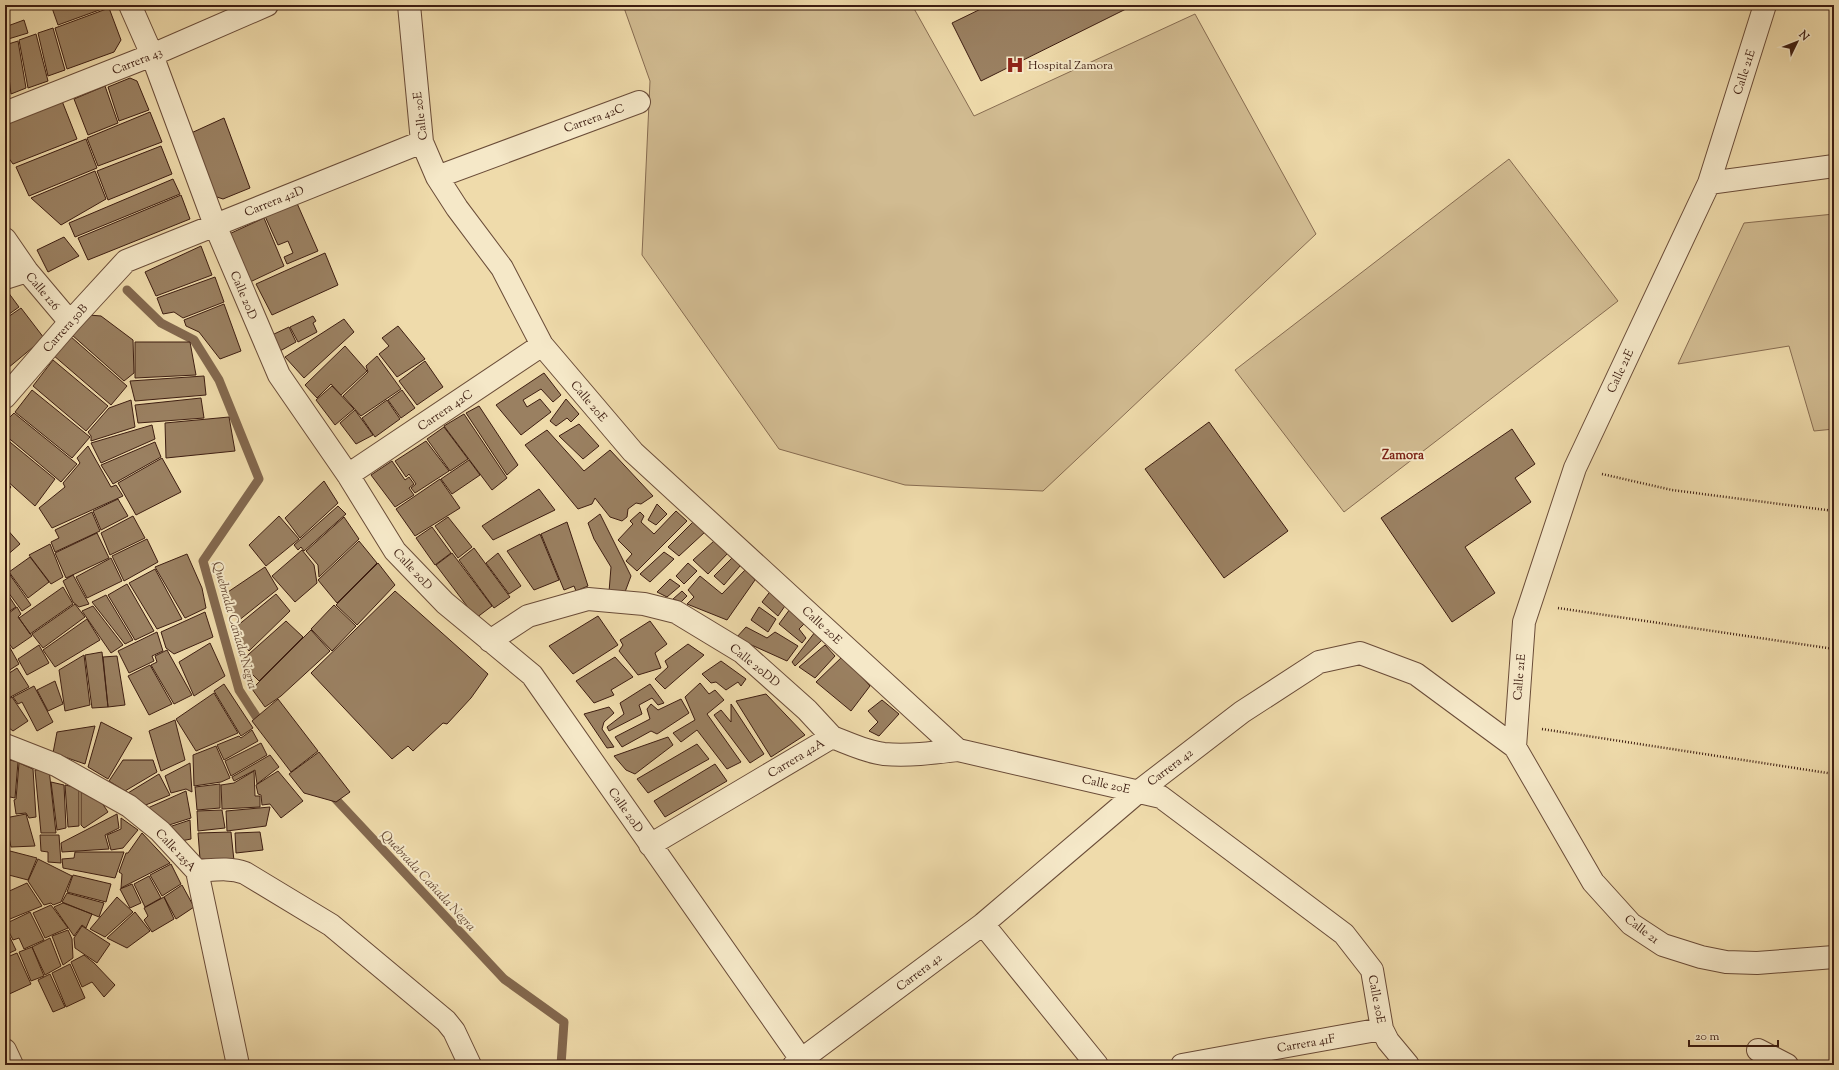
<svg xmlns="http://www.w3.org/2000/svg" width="1839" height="1070" viewBox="0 0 1839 1070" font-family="'Sorts Mill Goudy',serif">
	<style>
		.green { fill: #d1bb91; stroke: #876c51 }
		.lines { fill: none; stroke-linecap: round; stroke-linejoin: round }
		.stream { stroke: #83684e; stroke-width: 9 }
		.building { fill: #9a8061; stroke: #3d1d11 }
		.minor-casing { stroke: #6a4c38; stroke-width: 24 }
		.path { stroke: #3d1d11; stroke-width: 2.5; stroke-dasharray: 1 2; stroke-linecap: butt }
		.minor { stroke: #f5e8c8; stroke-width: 22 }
		.labels { text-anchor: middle; stroke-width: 4; stroke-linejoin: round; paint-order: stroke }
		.street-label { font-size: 12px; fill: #3d1d11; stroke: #f5e8c8 }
		.poi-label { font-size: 12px; fill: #3d1d11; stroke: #f5e8c8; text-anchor: start }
		.neighbourhood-label { font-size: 13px; font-weight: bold; fill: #7a1f14; stroke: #f5e8c8 }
		.water-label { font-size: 13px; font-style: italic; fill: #664935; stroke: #f5e8c8 }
	</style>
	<rect width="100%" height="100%" fill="#efdbab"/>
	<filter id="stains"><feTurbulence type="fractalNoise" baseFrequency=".005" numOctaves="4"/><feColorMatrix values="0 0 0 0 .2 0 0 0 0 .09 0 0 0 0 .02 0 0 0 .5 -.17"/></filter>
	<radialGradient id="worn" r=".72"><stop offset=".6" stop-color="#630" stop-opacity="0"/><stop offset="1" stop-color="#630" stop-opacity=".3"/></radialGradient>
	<path class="green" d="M 623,5 L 912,5 L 974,116 L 1195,14 L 1316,234 L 1043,491 L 905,485 L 779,449 L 642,255 L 650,81 Z
		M 1509,159 L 1618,301 L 1344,512 L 1235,370 Z
		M 1834,214 L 1834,429 L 1814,431 L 1789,346 L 1678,364 L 1744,223 Z"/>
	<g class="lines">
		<path class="stream" d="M 127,290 L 161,323 L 194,340 L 219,380 L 259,479 L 203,561 L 239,690 L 263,727
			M 329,792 L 504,979 L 564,1022 L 561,1065"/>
	</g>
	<path class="building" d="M 5,5 L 18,5 L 5,10 Z
		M 51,5 L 101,5 L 102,9 L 58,25 Z
		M 989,5 L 1134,5 L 981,81 L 952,23 Z
		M 109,8 L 121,40 L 114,52 L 67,69 L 55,28 Z
		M 24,20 L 28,33 L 5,40 L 5,27 Z
		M 53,28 L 65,70 L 48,76 L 38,33 Z
		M 36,34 L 48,81 L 28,88 L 19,40 Z
		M 18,41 L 26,88 L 11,94 L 5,45 Z
		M 5,61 L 9,95 L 5,97 Z
		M 130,78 L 137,81 L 149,110 L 119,121 L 108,87 Z
		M 105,86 L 118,123 L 88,135 L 74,99 Z
		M 62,101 L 77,139 L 13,164 L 5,153 L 5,123 Z
		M 150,112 L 162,142 L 98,166 L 87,138 Z
		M 224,118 L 250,188 L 223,199 L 211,195 L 189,134 Z
		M 86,139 L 97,168 L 29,196 L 16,167 Z
		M 161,146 L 172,174 L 108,200 L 97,171 Z
		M 95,171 L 106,199 L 61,225 L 31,198 Z
		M 173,179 L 180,194 L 75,237 L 69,223 Z
		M 181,195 L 190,219 L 88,260 L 78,238 Z
		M 296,201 L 318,251 L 287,264 L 284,257 L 293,253 L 288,241 L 278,245 L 264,214 Z
		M 264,218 L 284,266 L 250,282 L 227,235 Z
		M 64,237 L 79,256 L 48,272 L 37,250 Z
		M 201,246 L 212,275 L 156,296 L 145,272 Z
		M 325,253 L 338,285 L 272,315 L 256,284 Z
		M 215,277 L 224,302 L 183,318 L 174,312 L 163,314 L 157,298 Z
		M 5,288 L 19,307 L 5,317 Z
		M 224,304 L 241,351 L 220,359 L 199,332 L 186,326 L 184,320 Z
		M 21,308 L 44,338 L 8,368 L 5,365 L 5,319 Z
		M 89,315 L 101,316 L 133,340 L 134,373 L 124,381 L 72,335 Z
		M 313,316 L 316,321 L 313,323 L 317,332 L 298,342 L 290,327 Z
		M 344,319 L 354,332 L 304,378 L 285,357 Z
		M 398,326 L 425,359 L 397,377 L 379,354 L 389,346 L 382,338 Z
		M 289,327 L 296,342 L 280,351 L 272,335 Z
		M 70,336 L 127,386 L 111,405 L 53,355 Z
		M 135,342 L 190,342 L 196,375 L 135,378 Z
		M 345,346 L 367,371 L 341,395 L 331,384 L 317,398 L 305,385 Z
		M 377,356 L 401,389 L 361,416 L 343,396 L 368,372 L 366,366 Z
		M 53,360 L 108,406 L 86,431 L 33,386 Z
		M 425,361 L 443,387 L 417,405 L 399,381 Z
		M 544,373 L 561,395 L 553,402 L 541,389 L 523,400 L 527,407 L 540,399 L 551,412 L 521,435 L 496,405 Z
		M 204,376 L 206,395 L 135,401 L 130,381 Z
		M 332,386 L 354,409 L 335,425 L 316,400 Z
		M 32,390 L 90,437 L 72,458 L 15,412 Z
		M 402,390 L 415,408 L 401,418 L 388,400 Z
		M 201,398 L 204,418 L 138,423 L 135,405 Z
		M 566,399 L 579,414 L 571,422 L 567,418 L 556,426 L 550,421 Z
		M 131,400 L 135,427 L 91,441 L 91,436 L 88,432 L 109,408 Z
		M 387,400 L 400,419 L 375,437 L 362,418 Z
		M 479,406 L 518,465 L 507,475 L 466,413 Z
		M 355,410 L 373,435 L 356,444 L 340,423 Z
		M 14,413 L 77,464 L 61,482 L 5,435 L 5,422 Z
		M 464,414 L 507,478 L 492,490 L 444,426 Z
		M 229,417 L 235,451 L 166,458 L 165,423 Z
		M 1209,422 L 1288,531 L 1224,578 L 1145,469 Z
		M 579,424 L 599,446 L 583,459 L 559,436 Z
		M 152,425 L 155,439 L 101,463 L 91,443 Z
		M 444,427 L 468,459 L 450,471 L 427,439 Z
		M 1512,429 L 1535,464 L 1515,478 L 1531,502 L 1465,547 L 1495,593 L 1452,622 L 1381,518 Z
		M 547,430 L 584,471 L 610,450 L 653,496 L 641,504 L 636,503 L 628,509 L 627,517 L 622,521 L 610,517 L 595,498 L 592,504 L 578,509 L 525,445 Z
		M 5,438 L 55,479 L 35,506 L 5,479 Z
		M 426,441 L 449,471 L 415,493 L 411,488 L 416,484 L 409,474 L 406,477 L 395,461 Z
		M 155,442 L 161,457 L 113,484 L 101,465 Z
		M 88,446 L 111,487 L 116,485 L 123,496 L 52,528 L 39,508 L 65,487 L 63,483 L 80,463 L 77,458 Z
		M 162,458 L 181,492 L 136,515 L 118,483 Z
		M 469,460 L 480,475 L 452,494 L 441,479 Z
		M 392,461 L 405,480 L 409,477 L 414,484 L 409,488 L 414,495 L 395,507 L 371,475 Z
		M 440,479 L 460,508 L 415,536 L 396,509 Z
		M 5,481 L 11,487 L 5,494 Z
		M 324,481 L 338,503 L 300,538 L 285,518 Z
		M 539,489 L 555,510 L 493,540 L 482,526 Z
		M 118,499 L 128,516 L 101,530 L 93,511 Z
		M 657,504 L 667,514 L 656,525 L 648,520 Z
		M 338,506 L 346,514 L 304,551 L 301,547 L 298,550 L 294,545 Z
		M 676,511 L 687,521 L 637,571 L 626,561 L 632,554 L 618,540 L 633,524 L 630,521 L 640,512 L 644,516 L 641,522 L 654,534 Z
		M 92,512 L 100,531 L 55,552 L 51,542 L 59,538 L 55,530 Z
		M 600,514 L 631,576 L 625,592 L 609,592 L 611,567 L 594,539 L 588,523 Z
		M 133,516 L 145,538 L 110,555 L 101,533 Z
		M 279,516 L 299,539 L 266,566 L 249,545 Z
		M 344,517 L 359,539 L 319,577 L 318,565 L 306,551 Z
		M 448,517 L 472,547 L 458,558 L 435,526 Z
		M 567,522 L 588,586 L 576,591 L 574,586 L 564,590 L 541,534 Z
		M 693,522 L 705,532 L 679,556 L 668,547 Z
		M 5,527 L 20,544 L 5,557 Z
		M 432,527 L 451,553 L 435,565 L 416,538 Z
		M 97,533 L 109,558 L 66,578 L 55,553 Z
		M 540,534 L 559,580 L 534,590 L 507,551 Z
		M 147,539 L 158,562 L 124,581 L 112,556 Z
		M 359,541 L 377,563 L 337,603 L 318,580 Z
		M 714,541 L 728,553 L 708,574 L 693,560 Z
		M 50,544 L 63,577 L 51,584 L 29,555 Z
		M 474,548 L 510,597 L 494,608 L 459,560 Z
		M 302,550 L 314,565 L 317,583 L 295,602 L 272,576 Z
		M 664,552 L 674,559 L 650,582 L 640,574 Z
		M 452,553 L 492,606 L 476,618 L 436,565 Z
		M 498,553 L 521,586 L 509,594 L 486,563 Z
		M 187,554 L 202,588 L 206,608 L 185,618 L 155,567 Z
		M 30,557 L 49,582 L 28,598 L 9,572 Z
		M 111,558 L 122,581 L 87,598 L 76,577 Z
		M 732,558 L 740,566 L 724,585 L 714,576 Z
		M 378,563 L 395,585 L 357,625 L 336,605 Z
		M 688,563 L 697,571 L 684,584 L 676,576 Z
		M 265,567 L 278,589 L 238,621 L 222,596 Z
		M 155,569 L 182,619 L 157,629 L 129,583 Z
		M 746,569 L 755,580 L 727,620 L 687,604 L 694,597 L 688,590 L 700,576 L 722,594 Z
		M 8,572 L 31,605 L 22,611 L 5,588 L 5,575 Z
		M 73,575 L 89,604 L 79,607 L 73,602 L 63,581 Z
		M 670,579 L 680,586 L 667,597 L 657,592 Z
		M 127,584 L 154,631 L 135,640 L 108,595 Z
		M 63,587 L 73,604 L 30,634 L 19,618 Z
		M 772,589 L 787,603 L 778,616 L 762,602 Z
		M 5,590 L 16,607 L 5,614 Z
		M 395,591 L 488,674 L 471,698 L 447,724 L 443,723 L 413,751 L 408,746 L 392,759 L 311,673 Z
		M 682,591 L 687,596 L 681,602 L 673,599 Z
		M 276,594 L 290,611 L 249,651 L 231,631 Z
		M 106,595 L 133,640 L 125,644 L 92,602 Z
		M 75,604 L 85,617 L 43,648 L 32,634 Z
		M 334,605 L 356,626 L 332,651 L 311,629 Z
		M 93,606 L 123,645 L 111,653 L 82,611 Z
		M 17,607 L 21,614 L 18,617 L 32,636 L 13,649 L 5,638 L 5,616 Z
		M 759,607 L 776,619 L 768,632 L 751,620 Z
		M 790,609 L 807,621 L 799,629 L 806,638 L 802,643 L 779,624 Z
		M 205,612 L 213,637 L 174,654 L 166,648 L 161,632 Z
		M 598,616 L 618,645 L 573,674 L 549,646 Z
		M 87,619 L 100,640 L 55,667 L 43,650 Z
		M 286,621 L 303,637 L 259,681 L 240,662 Z
		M 650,621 L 667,644 L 655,653 L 661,668 L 638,675 L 619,651 L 623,645 L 620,640 Z
		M 746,627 L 767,638 L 775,632 L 798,646 L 787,661 L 736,638 Z
		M 311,630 L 330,651 L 281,696 L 265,707 L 252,689 Z
		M 157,632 L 163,651 L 152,656 L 154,661 L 129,673 L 118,651 Z
		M 815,632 L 822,640 L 795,666 L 792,662 Z
		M 210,643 L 225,676 L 194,696 L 179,662 Z
		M 688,644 L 704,655 L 665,689 L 655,679 L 668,667 L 665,661 Z
		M 39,645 L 49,663 L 27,675 L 18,659 Z
		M 825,645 L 835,656 L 815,678 L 799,667 Z
		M 9,646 L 19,664 L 5,673 L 5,648 Z
		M 167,650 L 192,695 L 174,704 L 151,665 L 157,662 L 155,656 Z
		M 102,652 L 108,707 L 92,708 L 85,655 Z
		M 84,655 L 90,705 L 65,711 L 59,670 Z
		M 117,656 L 125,705 L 108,707 L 103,657 Z
		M 843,656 L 870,686 L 851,711 L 816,682 Z
		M 615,657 L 633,677 L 611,690 L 614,695 L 594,703 L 576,681 Z
		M 721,661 L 746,679 L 741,686 L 738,682 L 726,690 L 716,682 L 711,683 L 702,674 Z
		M 150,665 L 172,704 L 149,715 L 128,676 Z
		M 17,668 L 29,687 L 5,700 L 5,676 Z
		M 55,681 L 63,704 L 48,711 L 37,690 Z
		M 700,683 L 709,694 L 715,690 L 724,700 L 707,714 L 741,762 L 727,769 L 697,730 L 681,742 L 673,733 L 695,720 L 685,697 Z
		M 224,684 L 253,728 L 241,736 L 214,691 Z
		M 650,684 L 664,703 L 658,705 L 652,698 L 639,705 L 642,714 L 609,731 L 607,727 L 624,714 L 620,703 Z
		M 34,686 L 53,722 L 37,731 L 22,702 L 18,704 L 13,697 Z
		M 214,693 L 238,733 L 196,751 L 176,719 Z
		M 766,694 L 805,735 L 771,757 L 736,701 Z
		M 12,697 L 28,721 L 13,731 L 5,725 L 5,701 Z
		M 278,699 L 318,751 L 291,772 L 252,721 Z
		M 681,699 L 689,713 L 657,734 L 651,731 L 622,747 L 615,737 L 650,719 L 647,709 L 651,704 L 658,710 Z
		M 882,700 L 899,714 L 879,736 L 869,731 L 878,722 L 868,711 Z
		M 731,704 L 764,754 L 750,763 L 714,715 L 721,710 L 731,722 Z
		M 609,707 L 614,713 L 604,722 L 602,729 L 614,747 L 607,748 L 584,714 Z
		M 175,720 L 185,760 L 161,771 L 149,731 Z
		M 101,722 L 132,738 L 108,779 L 88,767 Z
		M 95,726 L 85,764 L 53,753 L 57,732 Z
		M 252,730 L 258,741 L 224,760 L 217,745 L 239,736 L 241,738 Z
		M 668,737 L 673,745 L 635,774 L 626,770 L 614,756 Z
		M 261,743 L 267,755 L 231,776 L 225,761 Z
		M 697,744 L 709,759 L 648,793 L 637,779 Z
		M 216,746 L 230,778 L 221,782 L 194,786 L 193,755 Z
		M 319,752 L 350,792 L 336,802 L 304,793 L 289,774 Z
		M 270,755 L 279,767 L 257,784 L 255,770 L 234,781 L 232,777 Z
		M 6,759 L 18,762 L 15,798 L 5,796 Z
		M 123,760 L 153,760 L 157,772 L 125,791 L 109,781 Z
		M 19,763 L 33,769 L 36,817 L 29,818 L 26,813 L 16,814 L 14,800 L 16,799 Z
		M 190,763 L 192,792 L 186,789 L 171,793 L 165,776 Z
		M 715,764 L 727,781 L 665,817 L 654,801 Z
		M 49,769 L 56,833 L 41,833 L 35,770 Z
		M 254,771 L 255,796 L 260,796 L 260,807 L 222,809 L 221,785 L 234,783 Z
		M 278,771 L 303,801 L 281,818 L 270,804 L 262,805 L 261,795 L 258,794 L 256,785 Z
		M 159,774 L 170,795 L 136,809 L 123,796 Z
		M 51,782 L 64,785 L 66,828 L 57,830 Z
		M 220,784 L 220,808 L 197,810 L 195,787 Z
		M 65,785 L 79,788 L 79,826 L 68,827 Z
		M 81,790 L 102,803 L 108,812 L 84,828 L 81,825 Z
		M 186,791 L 191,818 L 166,826 L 141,811 Z
		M 270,807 L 266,826 L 227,831 L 226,811 Z
		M 222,810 L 225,828 L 198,831 L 197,811 Z
		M 26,814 L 35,846 L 11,847 L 5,818 Z
		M 117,814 L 119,828 L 105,835 L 109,849 L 62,852 L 61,843 Z
		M 121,818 L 138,830 L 123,848 L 111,850 L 107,835 L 121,829 Z
		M 190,820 L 191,839 L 176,842 L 166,828 Z
		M 231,832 L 234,861 L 200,859 L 198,833 Z
		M 260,832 L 263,850 L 236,853 L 235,833 Z
		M 142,833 L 170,863 L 121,888 L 122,874 L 119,872 L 126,853 L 128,853 Z
		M 40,835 L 59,835 L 61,863 L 48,862 L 48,852 L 41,851 Z
		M 5,837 L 9,850 L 5,851 Z
		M 10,851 L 37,858 L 28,880 L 5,874 L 5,852 Z
		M 75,852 L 124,852 L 115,878 L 63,868 L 62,859 L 74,858 Z
		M 38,859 L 72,876 L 61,902 L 53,905 L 51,903 L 44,905 L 28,881 Z
		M 171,864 L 181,884 L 162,896 L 150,875 Z
		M 73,875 L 111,884 L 106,902 L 67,892 Z
		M 149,876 L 161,898 L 145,907 L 134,884 Z
		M 27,883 L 42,906 L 5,921 L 5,893 Z
		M 132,884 L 141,903 L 130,908 L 120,889 Z
		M 182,885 L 194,907 L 176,919 L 164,897 Z
		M 67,893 L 104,903 L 99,917 L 62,902 Z
		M 117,897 L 133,912 L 105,937 L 90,929 Z
		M 164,897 L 174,919 L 152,932 L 144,920 L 148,916 L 144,908 Z
		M 63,903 L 92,914 L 86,928 L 82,925 L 74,936 L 54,907 Z
		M 51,905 L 68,928 L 45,938 L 33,913 Z
		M 30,912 L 44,940 L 24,949 L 19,938 L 13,940 L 5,924 Z
		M 135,912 L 150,931 L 127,948 L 107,938 Z
		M 82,926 L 110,944 L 97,963 L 75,948 L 74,938 Z
		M 5,927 L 16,950 L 5,955 Z
		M 68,930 L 72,939 L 73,958 L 63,965 L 52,936 Z
		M 50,938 L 61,966 L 45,975 L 32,947 Z
		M 32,947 L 44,976 L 31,981 L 19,952 Z
		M 17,953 L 31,984 L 5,996 L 5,958 Z
		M 84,955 L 94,963 L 115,985 L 104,997 L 92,982 L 82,987 L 71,962 Z
		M 70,964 L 85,998 L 66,1007 L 52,973 Z
		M 50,974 L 65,1007 L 53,1012 L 38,980 Z"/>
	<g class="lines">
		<g class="minor-casing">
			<path id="minor" d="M 130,5 L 152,55 L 215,225 L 279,375 L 348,475 L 395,551 L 445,603 L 532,675 L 805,1065
				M 409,5 L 422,142 L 437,177 L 457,208 L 502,268 L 542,345 L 633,452 L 958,750 L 1161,797 L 1344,934 L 1372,970 L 1382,1029 L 1388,1041 L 1408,1065
				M 5,113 L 152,55 L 267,5
				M 437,177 L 639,102
				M 1709,183 L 1834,166
				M 5,239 L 27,271 L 70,322
				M 5,278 L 27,271
				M 5,397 L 70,322 L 126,261 L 422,142
				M 348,475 L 542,345
				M 490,641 L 528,616 L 588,599 L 644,604 L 676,612 L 742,652 L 807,710 L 832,737
				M 5,745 L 56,765 L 129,806 L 160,831 L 197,871 L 238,1065
				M 1515,747 L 1524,622 L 1575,468 L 1709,183 L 1765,5
				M 650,845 L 832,737 C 848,743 866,752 884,754 C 909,756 933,753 958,750
				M 197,871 C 214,870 229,867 245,873 L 331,925 L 446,1021 L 454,1031 L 470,1065
				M 983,924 L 1097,1065
				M 5,1050 L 12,1065
				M 1758,1050 L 1787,1065
				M 794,1065 L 983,924 L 1138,792 L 1242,712 L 1319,662 L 1360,653 L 1416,674 L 1515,747 L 1593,882 L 1631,924 L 1663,945 L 1701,957 L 1726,962 L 1757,963 L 1834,957
				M 1182,1065 L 1382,1029"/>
		</g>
		<path class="path" d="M 1602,474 L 1672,490 L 1834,511
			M 1558,608 L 1834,649
			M 1542,729 L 1834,774"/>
		<use href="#minor" class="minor"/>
	</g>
	<defs>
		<g id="hospital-bare" transform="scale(1.38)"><path d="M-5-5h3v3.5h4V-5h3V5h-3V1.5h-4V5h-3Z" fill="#8f2418" stroke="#f5e8c8" stroke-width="2.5" paint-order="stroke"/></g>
	</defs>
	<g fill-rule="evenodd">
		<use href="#hospital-bare" x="1015" y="65"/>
	</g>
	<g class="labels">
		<g class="street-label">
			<text transform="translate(137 61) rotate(-22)" y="4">Carrera 43</text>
			<text transform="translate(1744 72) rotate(-72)" y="4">Calle 21E</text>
			<text transform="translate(420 116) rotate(-97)" y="4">Calle 20E</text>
			<text transform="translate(594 118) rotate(-20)" y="4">Carrera 42C</text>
			<text transform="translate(274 201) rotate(-22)" y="4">Carrera 42D</text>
			<text transform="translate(43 291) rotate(50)" y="4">Calle 126</text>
			<text transform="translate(244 295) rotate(67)" y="4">Calle 20D</text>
			<text transform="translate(65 328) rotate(-48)" y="4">Carrera 50B</text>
			<text transform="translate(1620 371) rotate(-65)" y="4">Calle 21E</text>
			<text transform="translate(589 401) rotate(50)" y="4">Calle 20E</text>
			<text transform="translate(445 410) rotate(-34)" y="4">Carrera 42C</text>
			<text transform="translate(413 569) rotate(47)" y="4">Calle 20D</text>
			<text transform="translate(822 625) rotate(43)" y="4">Calle 20E</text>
			<text transform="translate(755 665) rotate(39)" y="4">Calle 20DD</text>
			<text transform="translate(1519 677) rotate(-85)" y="4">Calle 21E</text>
			<text transform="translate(796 758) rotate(-31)" y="4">Carrera 42A</text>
			<text transform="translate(1170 767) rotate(-37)" y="4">Carrera 42</text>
			<text transform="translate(1106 784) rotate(13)" y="4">Calle 20E</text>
			<text transform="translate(626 810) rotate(55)" y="4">Calle 20D</text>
			<text transform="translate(176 850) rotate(47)" y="4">Calle 125A</text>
			<text transform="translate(1642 929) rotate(37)" y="4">Calle 21</text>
			<text transform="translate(919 972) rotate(-37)" y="4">Carrera 42</text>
			<text transform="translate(1377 999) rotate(79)" y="4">Calle 20E</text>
			<text transform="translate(1306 1043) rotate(-10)" y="4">Carrera 41F</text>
		</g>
		<g class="poi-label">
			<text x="1028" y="69">Hospital Zamora</text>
		</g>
		<g class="neighbourhood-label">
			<text x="1403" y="459">Zamora</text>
		</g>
		<g class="water-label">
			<text transform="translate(236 625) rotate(74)" y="5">Quebrada Cañada Negra</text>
			<text transform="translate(429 880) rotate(47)" y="5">Quebrada Cañada Negra</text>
		</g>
	</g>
	<rect width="1839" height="1070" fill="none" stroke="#efdbab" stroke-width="20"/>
	<rect x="6" y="6" width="1827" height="1058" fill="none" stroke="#3d1d11" stroke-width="2"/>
	<rect x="10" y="10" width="1819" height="1050" fill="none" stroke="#3d1d11"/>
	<g transform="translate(1797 42) rotate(47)" stroke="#f5e8c8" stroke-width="3" paint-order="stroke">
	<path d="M0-3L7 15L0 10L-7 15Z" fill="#3d1d11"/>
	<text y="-6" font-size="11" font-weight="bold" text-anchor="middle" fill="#3d1d11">N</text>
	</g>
	<path d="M1689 1040v6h89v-6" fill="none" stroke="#3d1d11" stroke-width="2"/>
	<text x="1695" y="1040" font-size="12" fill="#3d1d11" stroke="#f5e8c8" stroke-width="3" paint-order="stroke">20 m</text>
	<rect width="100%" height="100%" filter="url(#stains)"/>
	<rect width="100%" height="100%" fill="url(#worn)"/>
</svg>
